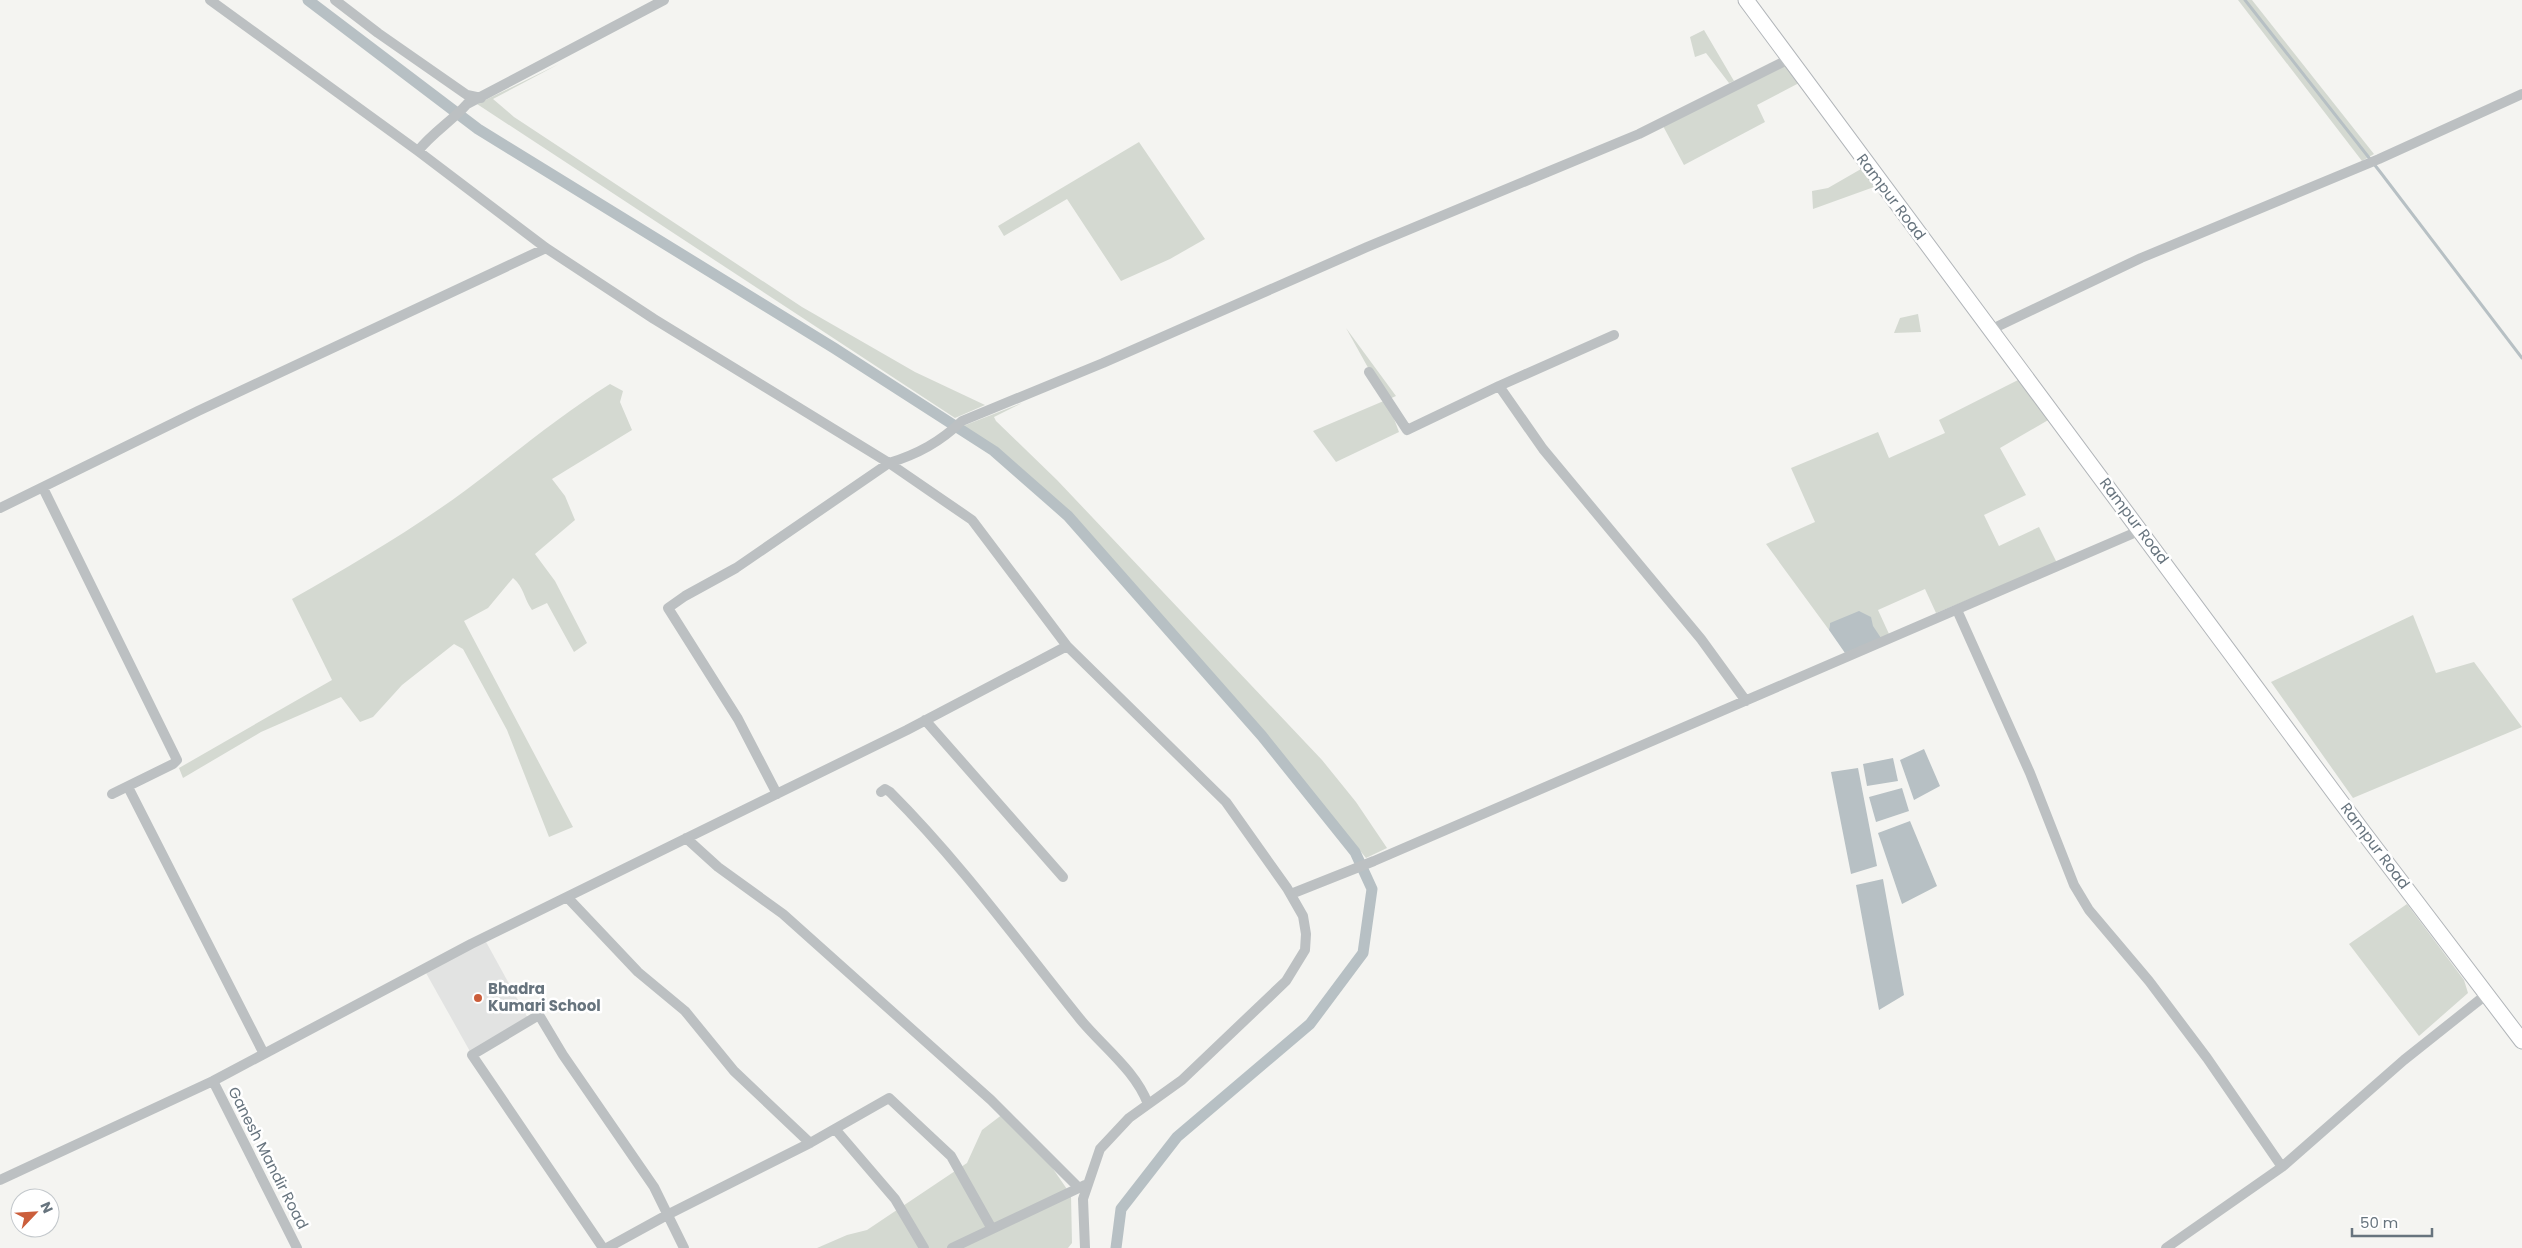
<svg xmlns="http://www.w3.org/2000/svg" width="2522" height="1248" viewBox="0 0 2522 1248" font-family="Poppins,sans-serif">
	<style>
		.built { fill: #e2e3e2 }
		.green { fill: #d4d9d1 }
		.water { fill: #b7c0c4 }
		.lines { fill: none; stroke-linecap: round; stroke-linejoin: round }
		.stream { stroke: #b7c0c4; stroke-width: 3 }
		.canal { stroke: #b7c0c4; stroke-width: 11 }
		.secondary-casing { stroke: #b1b5b9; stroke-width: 17 }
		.street { stroke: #bcc0c2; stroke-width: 10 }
		.secondary { stroke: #fff; stroke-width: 15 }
		.poi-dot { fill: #cb5e3b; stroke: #fff; stroke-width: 2 }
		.labels { text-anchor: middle; stroke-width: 5; stroke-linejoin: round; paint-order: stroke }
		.street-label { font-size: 15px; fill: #67747e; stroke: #fff }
		.poi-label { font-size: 15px; font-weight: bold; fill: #67747e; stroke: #fff; text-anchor: start }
	</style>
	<rect width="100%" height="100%" fill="#f4f4f1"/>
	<path class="built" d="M 485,940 L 530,1022 L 472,1055 L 426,973 Z"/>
	<path class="green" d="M 2238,0 L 2252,0 L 2374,154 L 2362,161 Z
		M 1704,30 L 1734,81 L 1729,83 L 1706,53 L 1695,57 L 1690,37 Z
		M 559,64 L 493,99 L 514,117 L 802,307 L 915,372 L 985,405 L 955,418 L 477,104 Z
		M 1786,65 L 1799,83 L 1757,105 L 1765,122 L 1684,165 L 1663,126 Z
		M 1139,142 L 1205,239 L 1170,259 L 1121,281 L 1067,199 L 1004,236 L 998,226 Z
		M 1861,169 L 1874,187 L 1813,209 L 1812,191 L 1828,188 Z
		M 1918,314 L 1921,332 L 1894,333 L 1900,318 Z
		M 1346,328 L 1396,396 L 1387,400 L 1399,432 L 1336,462 L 1313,431 L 1386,400 Z
		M 2020,379 L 2050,419 L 2000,448 L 2026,495 L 1984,515 L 1999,546 L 2039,527 L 2057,563 L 1936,613 L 1925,589 L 1878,610 L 1889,634 L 1881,638 L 1830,623 L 1829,630 L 1766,544 L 1815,522 L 1791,468 L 1878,432 L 1889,458 L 1945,433 L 1939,420 Z
		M 610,384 L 623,391 L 620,402 L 632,430 L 552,479 L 565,496 L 575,520 L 535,554 L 555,581 L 587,643 L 574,652 L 547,603 L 532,610 C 524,599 524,587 513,578 L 488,608 L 464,621 L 573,827 L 549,837 L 507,730 L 463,649 L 454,644 L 402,685 L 373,717 L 360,722 L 341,697 L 261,732 L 183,778 L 179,768 L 332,680 L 292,599 C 352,565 410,531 466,490 C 514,454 559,416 610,384 Z
		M 1022,403 L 994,417 L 996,421 L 1057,480 L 1322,760 L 1356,802 L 1387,848 L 1366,858 L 1266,734 L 1072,514 L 998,449 L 963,426 Z
		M 2413,615 L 2436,673 L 2474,662 L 2522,727 L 2353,798 L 2271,682 Z
		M 2407,904 L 2464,980 L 2468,993 L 2419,1036 L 2349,944 Z
		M 1003,1114 L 1025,1128 L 1071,1195 L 1072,1243 L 1068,1248 L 817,1248 L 847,1235 L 867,1230 L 967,1163 L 982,1130 Z"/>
	<path class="water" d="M 1859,611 L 1871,617 L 1873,626 L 1881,638 L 1845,653 L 1829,630 L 1830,623 Z
		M 1924,749 L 1940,786 L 1914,800 L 1900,760 Z
		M 1893,758 L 1898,781 L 1867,786 L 1863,764 Z
		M 1858,768 L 1877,866 L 1851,874 L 1831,772 Z
		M 1902,788 L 1909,811 L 1876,822 L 1869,797 Z
		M 1910,821 L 1937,886 L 1902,904 L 1878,833 Z
		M 1883,879 L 1904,995 L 1879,1010 L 1856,885 Z"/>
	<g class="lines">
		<path class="stream" d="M 2245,0 L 2381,173 L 2522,358"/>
		<path class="canal" d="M 308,0 L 478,129 L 834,348 L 994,451 L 1068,516 L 1262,736 L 1355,852 L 1372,889 L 1363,953 L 1310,1024 L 1177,1137 L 1121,1209 L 1116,1248"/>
		<g class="secondary-casing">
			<path id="secondary" d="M 1746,0 L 2364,833 L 2522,1041"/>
		</g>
		<path class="street" d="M 210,0 L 418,151 L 546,248 L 654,319 L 889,463 L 972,520 L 1067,646
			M 335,0 L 378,33 L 467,95 L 481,98
			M 418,151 C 432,133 452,121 467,104 L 664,0
			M 1990,330 L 2141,258 L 2379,159 L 2522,94
			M 1369,372 L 1407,430 L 1499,386 L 1543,449 L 1701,639 L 1746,701
			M 1499,386 L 1614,335
			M 43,488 L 177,760 L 173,764 L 112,794
			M 0,508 L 198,411 L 546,248
			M 1957,610 L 2030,773 L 2074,885 L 2089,910 L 2149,981 L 2207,1058 L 2282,1167
			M 925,720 L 1063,877
			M 128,787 L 264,1054
			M 881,792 L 885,789 L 890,792 C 960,862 1018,942 1080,1019 C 1103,1047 1135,1070 1148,1104
			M 777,794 L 738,719 L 668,608 L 685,596 L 736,568 L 889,463 C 918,454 940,442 962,421 L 1103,363 L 1367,247 L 1639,134 L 1789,59
			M 686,838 L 718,867 L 783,914 L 991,1100 L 1079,1188
			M 1291,894 L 1374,861 L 2141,530
			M 567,897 L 638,972 L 685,1011 L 734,1071 L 810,1143
			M 213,1081 L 297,1248
			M 835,1129 L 895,1199 L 924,1248
			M 0,1180 L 213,1081 L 471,944 L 907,730 L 1067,646 L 1226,802 L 1287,888 L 1303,916 L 1306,934 L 1305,950 L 1286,981 L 1182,1080 L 1129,1118 L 1100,1149 L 1083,1199 L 1085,1248
			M 603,1248 L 472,1055 L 539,1015 L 563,1055 L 654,1187 L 684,1248
			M 607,1248 L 667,1215 L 810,1143 L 889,1098 L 951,1156 L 992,1229
			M 952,1248 L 1085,1185
			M 2166,1248 L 2282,1167 L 2404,1060 L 2487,994"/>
		<use href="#secondary" class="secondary"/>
	</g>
	<circle class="poi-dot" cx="478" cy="998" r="5"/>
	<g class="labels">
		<g class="street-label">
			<text transform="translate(1891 197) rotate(53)" y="5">Rampur Road</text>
			<text transform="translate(2134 521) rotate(53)" y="5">Rampur Road</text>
			<text transform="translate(2375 846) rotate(53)" y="5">Rampur Road</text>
			<text transform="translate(268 1158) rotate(63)" y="5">Ganesh Mandir Road</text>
		</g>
		<g class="poi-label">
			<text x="488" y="994">Bhadra<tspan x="488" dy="17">Kumari School</tspan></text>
		</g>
	</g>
	<g transform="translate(35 1213) rotate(65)"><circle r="24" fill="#ffffff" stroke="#c2c7cb"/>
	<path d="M0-4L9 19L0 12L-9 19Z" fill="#cb5e3b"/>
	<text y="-8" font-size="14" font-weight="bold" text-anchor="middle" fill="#67747e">N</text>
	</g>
	<path d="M2352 1228v8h80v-8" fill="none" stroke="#67747e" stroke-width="2.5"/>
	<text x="2360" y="1228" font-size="15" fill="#67747e" stroke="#ffffff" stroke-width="4" paint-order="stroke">50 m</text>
</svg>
